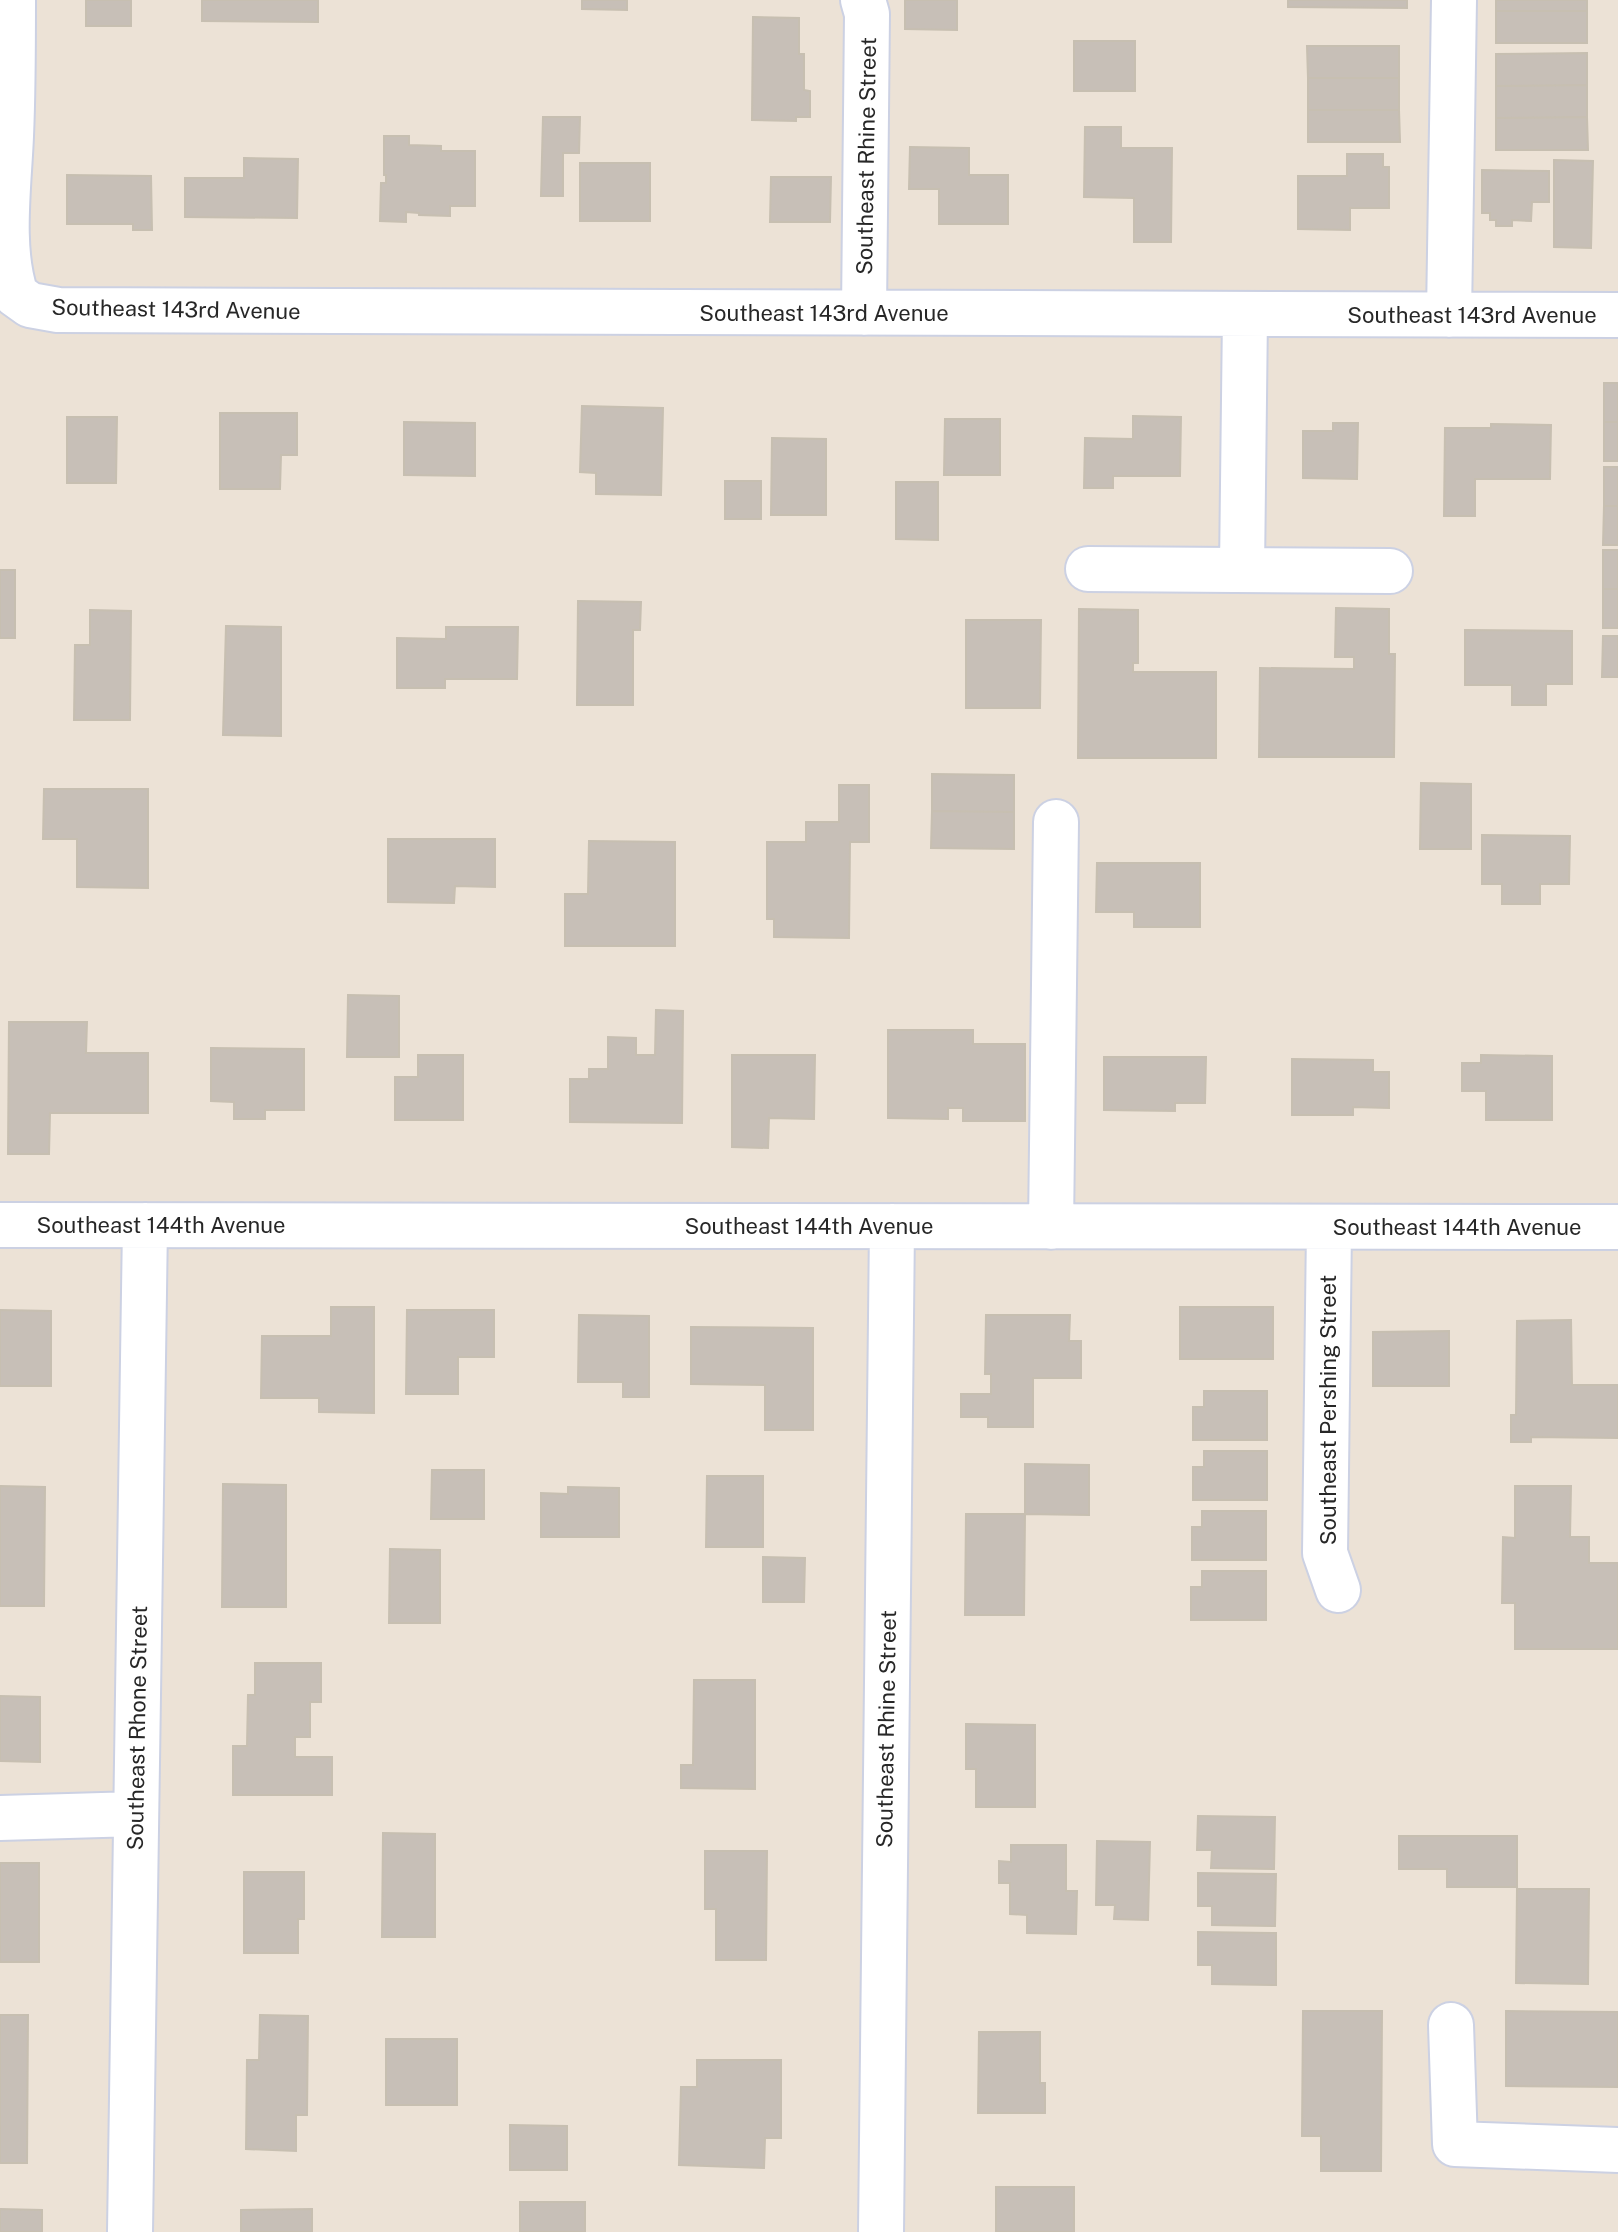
<svg xmlns="http://www.w3.org/2000/svg" width="1618" height="2232" viewBox="0 0 1618 2232" font-family="'Public Sans',sans-serif">
	<style>
		.building { fill: #c7bfb7; stroke: #c7bfb1; stroke-width: 2 }
		.lines { fill: none; stroke-linecap: round; stroke-linejoin: round }
		.minor-casing { stroke: #ccd1e3; stroke-width: 48 }
		.minor { stroke: #fff; stroke-width: 44 }
		.labels { text-anchor: middle; stroke-width: 8; stroke-linejoin: round; paint-order: stroke }
		.street-label { font-size: 22px; fill: #272727; stroke: #fff }
	</style>
	<rect width="100%" height="100%" fill="#ece2d6"/>
	<path class="building" d="M 86,0 L 131,0 L 131,26 L 86,26 Z
		M 202,0 L 318,0 L 318,22 L 202,21 Z
		M 582,0 L 627,0 L 627,10 L 582,9 Z
		M 905,0 L 957,0 L 957,30 L 905,29 Z
		M 1288,0 L 1407,0 L 1407,8 L 1288,7 Z
		M 1496,0 L 1587,0 L 1587,11 L 1496,11 Z
		M 1496,11 L 1587,11 L 1587,43 L 1496,43 Z
		M 753,17 L 799,18 L 799,54 L 804,54 L 804,90 L 810,91 L 810,117 L 796,117 L 796,121 L 752,120 Z
		M 1074,41 L 1135,41 L 1135,91 L 1074,91 Z
		M 1307,46 L 1399,46 L 1399,78 L 1308,78 Z
		M 1587,53 L 1587,85 L 1496,86 L 1496,54 Z
		M 1308,78 L 1399,78 L 1399,110 L 1308,110 Z
		M 1587,85 L 1587,117 L 1496,118 L 1496,86 Z
		M 1308,110 L 1399,110 L 1400,142 L 1308,142 Z
		M 543,117 L 580,117 L 579,153 L 563,153 L 563,196 L 541,196 Z
		M 1587,117 L 1588,150 L 1496,150 L 1496,118 Z
		M 1085,127 L 1121,127 L 1121,148 L 1172,148 L 1171,242 L 1134,242 L 1134,198 L 1084,197 Z
		M 384,136 L 409,136 L 409,145 L 441,146 L 441,151 L 475,151 L 475,206 L 450,206 L 450,216 L 419,215 L 419,213 L 406,212 L 406,222 L 380,221 L 381,183 L 386,183 L 386,175 L 384,175 Z
		M 910,147 L 969,148 L 969,175 L 1008,175 L 1008,224 L 939,224 L 939,189 L 909,189 Z
		M 1347,154 L 1383,154 L 1383,167 L 1389,167 L 1389,208 L 1350,208 L 1350,230 L 1298,229 L 1298,176 L 1347,176 Z
		M 244,158 L 298,159 L 297,218 L 185,217 L 185,178 L 244,178 Z
		M 1554,160 L 1593,161 L 1591,248 L 1554,247 Z
		M 580,163 L 650,163 L 650,221 L 580,221 Z
		M 1482,170 L 1549,171 L 1549,202 L 1532,202 L 1531,221 L 1512,220 L 1512,226 L 1496,226 L 1496,220 L 1490,220 L 1490,213 L 1482,213 Z
		M 67,175 L 151,176 L 152,230 L 133,230 L 133,224 L 67,224 Z
		M 771,177 L 831,177 L 830,222 L 770,222 Z
		M 1604,383 L 1618,383 L 1618,422 L 1604,422 Z
		M 582,406 L 663,408 L 661,495 L 596,494 L 596,473 L 580,472 Z
		M 220,413 L 297,413 L 297,455 L 281,455 L 280,489 L 220,489 Z
		M 1133,416 L 1181,417 L 1180,476 L 1113,476 L 1113,488 L 1084,488 L 1085,438 L 1133,439 Z
		M 67,417 L 117,417 L 116,483 L 67,483 Z
		M 945,419 L 1000,419 L 1000,475 L 944,475 Z
		M 404,422 L 475,423 L 475,476 L 404,475 Z
		M 1604,422 L 1618,422 L 1618,461 L 1604,461 Z
		M 1333,423 L 1358,423 L 1357,479 L 1303,478 L 1303,431 L 1333,431 Z
		M 1491,424 L 1551,425 L 1550,479 L 1475,479 L 1475,516 L 1444,516 L 1445,428 L 1491,428 Z
		M 772,438 L 826,439 L 826,515 L 771,515 Z
		M 1604,467 L 1618,467 L 1618,506 L 1604,506 Z
		M 725,481 L 761,481 L 761,519 L 725,519 Z
		M 896,482 L 938,482 L 938,540 L 896,539 Z
		M 1604,506 L 1618,506 L 1618,545 L 1603,545 Z
		M 1603,550 L 1618,550 L 1618,589 L 1603,589 Z
		M 0,570 L 15,570 L 15,638 L 0,638 Z
		M 1603,589 L 1618,589 L 1618,628 L 1603,628 Z
		M 578,601 L 641,602 L 640,630 L 633,630 L 633,705 L 577,705 Z
		M 1336,608 L 1389,609 L 1389,654 L 1395,654 L 1394,757 L 1259,757 L 1260,668 L 1354,669 L 1354,657 L 1335,657 Z
		M 1079,609 L 1138,610 L 1138,663 L 1133,663 L 1133,672 L 1216,672 L 1216,758 L 1078,758 Z
		M 90,610 L 131,611 L 130,720 L 74,720 L 75,645 L 90,645 Z
		M 966,620 L 1041,620 L 1040,708 L 966,708 Z
		M 226,626 L 281,627 L 281,736 L 223,735 Z
		M 446,627 L 518,627 L 517,679 L 445,679 L 445,688 L 397,688 L 397,638 L 446,639 Z
		M 1465,630 L 1572,631 L 1572,684 L 1546,684 L 1546,705 L 1512,705 L 1512,685 L 1465,685 Z
		M 1603,636 L 1618,636 L 1618,677 L 1602,677 Z
		M 932,774 L 1014,775 L 1014,812 L 932,811 Z
		M 1421,783 L 1471,784 L 1471,849 L 1420,849 Z
		M 839,785 L 869,785 L 869,842 L 850,842 L 849,938 L 774,937 L 774,919 L 767,919 L 767,842 L 806,842 L 806,822 L 839,822 Z
		M 44,789 L 148,789 L 148,888 L 77,887 L 77,839 L 43,839 Z
		M 932,811 L 1014,812 L 1014,849 L 931,848 Z
		M 1482,835 L 1570,836 L 1569,884 L 1540,884 L 1540,904 L 1502,904 L 1502,884 L 1482,884 Z
		M 388,839 L 495,839 L 495,887 L 455,886 L 454,903 L 388,902 Z
		M 589,841 L 675,842 L 675,946 L 565,946 L 565,894 L 588,894 Z
		M 1097,863 L 1200,863 L 1200,927 L 1134,927 L 1134,912 L 1096,912 Z
		M 348,995 L 399,996 L 399,1057 L 347,1057 Z
		M 656,1010 L 683,1011 L 682,1123 L 570,1122 L 570,1079 L 589,1079 L 589,1069 L 608,1069 L 608,1037 L 636,1038 L 636,1055 L 655,1055 Z
		M 9,1022 L 87,1022 L 86,1053 L 148,1053 L 148,1113 L 50,1113 L 49,1154 L 8,1154 Z
		M 888,1030 L 973,1030 L 973,1044 L 1025,1044 L 1025,1121 L 963,1121 L 963,1108 L 948,1108 L 948,1119 L 888,1118 Z
		M 211,1048 L 304,1049 L 304,1110 L 265,1110 L 265,1119 L 234,1119 L 234,1102 L 211,1101 Z
		M 418,1055 L 463,1055 L 463,1120 L 395,1120 L 395,1077 L 418,1077 Z
		M 732,1055 L 815,1055 L 814,1119 L 769,1118 L 768,1148 L 732,1147 Z
		M 1481,1055 L 1552,1056 L 1552,1120 L 1486,1120 L 1486,1091 L 1462,1091 L 1462,1063 L 1481,1063 Z
		M 1104,1057 L 1206,1057 L 1205,1103 L 1175,1103 L 1175,1111 L 1104,1110 Z
		M 1292,1059 L 1373,1060 L 1373,1072 L 1389,1072 L 1389,1108 L 1353,1107 L 1353,1115 L 1292,1115 Z
		M 331,1307 L 374,1307 L 374,1413 L 319,1412 L 319,1398 L 261,1398 L 262,1336 L 331,1336 Z
		M 1180,1307 L 1273,1307 L 1273,1359 L 1180,1359 Z
		M 0,1310 L 51,1311 L 51,1386 L 0,1386 Z
		M 407,1310 L 494,1310 L 494,1357 L 458,1357 L 458,1394 L 406,1394 Z
		M 579,1315 L 649,1316 L 649,1397 L 623,1397 L 623,1382 L 578,1382 Z
		M 986,1315 L 1070,1315 L 1069,1341 L 1081,1341 L 1081,1378 L 1033,1378 L 1033,1427 L 988,1427 L 988,1417 L 961,1417 L 961,1394 L 991,1394 L 991,1374 L 985,1374 Z
		M 1571,1320 L 1572,1385 L 1618,1385 L 1618,1438 L 1531,1437 L 1531,1442 L 1511,1442 L 1511,1415 L 1516,1415 L 1517,1321 Z
		M 691,1327 L 813,1328 L 813,1430 L 765,1430 L 765,1385 L 691,1384 Z
		M 1449,1331 L 1449,1386 L 1373,1386 L 1373,1332 Z
		M 1204,1391 L 1267,1391 L 1267,1440 L 1193,1440 L 1193,1407 L 1204,1407 Z
		M 1204,1451 L 1267,1451 L 1267,1500 L 1193,1500 L 1193,1467 L 1204,1467 Z
		M 1025,1464 L 1089,1465 L 1089,1515 L 1025,1514 Z
		M 432,1470 L 484,1470 L 484,1519 L 431,1519 Z
		M 707,1476 L 763,1476 L 763,1547 L 706,1547 Z
		M 223,1484 L 286,1485 L 286,1607 L 222,1607 Z
		M 0,1486 L 45,1487 L 44,1606 L 0,1606 Z
		M 1515,1486 L 1571,1486 L 1570,1537 L 1589,1537 L 1589,1563 L 1618,1563 L 1618,1649 L 1515,1649 L 1515,1603 L 1502,1603 L 1503,1537 L 1515,1538 Z
		M 568,1487 L 619,1488 L 619,1537 L 541,1537 L 541,1493 L 568,1494 Z
		M 1202,1511 L 1266,1511 L 1266,1560 L 1192,1560 L 1192,1527 L 1202,1527 Z
		M 966,1514 L 1025,1514 L 1024,1615 L 965,1615 Z
		M 390,1549 L 440,1550 L 440,1623 L 389,1623 Z
		M 763,1557 L 805,1558 L 804,1602 L 763,1602 Z
		M 1202,1571 L 1266,1571 L 1266,1620 L 1191,1620 L 1191,1587 L 1202,1587 Z
		M 255,1663 L 321,1663 L 321,1702 L 310,1702 L 310,1737 L 295,1737 L 295,1757 L 332,1757 L 332,1795 L 233,1795 L 233,1746 L 247,1746 L 248,1695 L 255,1695 Z
		M 694,1680 L 755,1680 L 755,1789 L 681,1788 L 681,1765 L 693,1765 Z
		M 0,1696 L 40,1697 L 40,1762 L 0,1761 Z
		M 966,1724 L 1035,1725 L 1035,1807 L 976,1807 L 976,1769 L 966,1769 Z
		M 1198,1816 L 1275,1817 L 1274,1869 L 1211,1868 L 1212,1850 L 1197,1850 Z
		M 383,1833 L 435,1834 L 435,1937 L 382,1937 Z
		M 1399,1836 L 1517,1836 L 1517,1887 L 1447,1887 L 1447,1869 L 1399,1869 Z
		M 1097,1841 L 1150,1842 L 1148,1920 L 1114,1919 L 1115,1905 L 1096,1905 Z
		M 1011,1845 L 1066,1845 L 1066,1891 L 1077,1891 L 1076,1934 L 1027,1933 L 1027,1915 L 1010,1914 L 1010,1883 L 999,1883 L 999,1861 L 1011,1862 Z
		M 705,1851 L 767,1851 L 766,1960 L 716,1960 L 716,1909 L 705,1909 Z
		M 0,1863 L 39,1863 L 39,1962 L 0,1962 Z
		M 244,1872 L 304,1872 L 304,1919 L 298,1919 L 298,1953 L 244,1953 Z
		M 1198,1873 L 1276,1874 L 1275,1926 L 1212,1925 L 1212,1906 L 1198,1906 Z
		M 1517,1889 L 1589,1889 L 1588,1984 L 1516,1983 Z
		M 1198,1932 L 1276,1933 L 1276,1985 L 1212,1984 L 1212,1965 L 1198,1965 Z
		M 1303,2011 L 1382,2011 L 1381,2171 L 1321,2171 L 1321,2136 L 1302,2136 Z
		M 1506,2011 L 1618,2012 L 1618,2087 L 1506,2086 Z
		M 0,2015 L 28,2015 L 27,2163 L 0,2163 Z
		M 260,2015 L 308,2016 L 307,2115 L 296,2115 L 296,2151 L 246,2149 L 247,2060 L 259,2060 Z
		M 979,2032 L 1040,2032 L 1040,2083 L 1045,2083 L 1045,2113 L 978,2113 Z
		M 386,2039 L 457,2039 L 457,2105 L 386,2105 Z
		M 697,2060 L 781,2060 L 781,2138 L 765,2138 L 764,2168 L 679,2165 L 681,2087 L 697,2087 Z
		M 510,2125 L 567,2126 L 567,2170 L 510,2170 Z
		M 996,2187 L 1074,2187 L 1074,2232 L 996,2232 Z
		M 520,2202 L 585,2202 L 585,2232 L 520,2232 Z
		M 0,2209 L 42,2210 L 42,2232 L 0,2232 Z
		M 312,2209 L 312,2232 L 241,2232 L 241,2210 Z"/>
	<g class="lines">
		<g class="minor-casing">
			<path id="minor" d="M 13,0 C 13,45 13,91 11,136 C 9,186 0,248 16,295 L 30,305 L 58,310 L 1618,315
				M 863,0 L 867,14 L 864,313
				M 1449,315 L 1454,0
				M 1088,569 L 1390,571
				M 1242,570 L 1245,314
				M 0,1225 L 1618,1227
				M 1051,1227 L 1056,822
				M 1329,1227 L 1325,1553 L 1338,1590
				M 0,1818 L 136,1814
				M 1451,2025 L 1455,2144 L 1618,2150
				M 130,2232 L 145,1225
				M 881,2232 L 892,1226"/>
		</g>
		<use href="#minor" class="minor"/>
	</g>
	<g class="labels">
		<g class="street-label">
			<text transform="translate(866 156) rotate(-89)" y="8">Southeast Rhine Street</text>
			<text transform="translate(176 309) rotate(1)" y="8">Southeast 143rd Avenue</text>
			<text x="824" y="321">Southeast 143rd Avenue</text>
			<text x="1472" y="323">Southeast 143rd Avenue</text>
			<text x="161" y="1233">Southeast 144th Avenue</text>
			<text x="809" y="1234">Southeast 144th Avenue</text>
			<text x="1457" y="1235">Southeast 144th Avenue</text>
			<text transform="translate(1328 1410) rotate(-90)" y="8">Southeast Pershing Street</text>
			<text transform="translate(137 1728) rotate(-89)" y="8">Southeast Rhone Street</text>
			<text transform="translate(886 1729) rotate(-89)" y="8">Southeast Rhine Street</text>
		</g>
	</g>
</svg>
